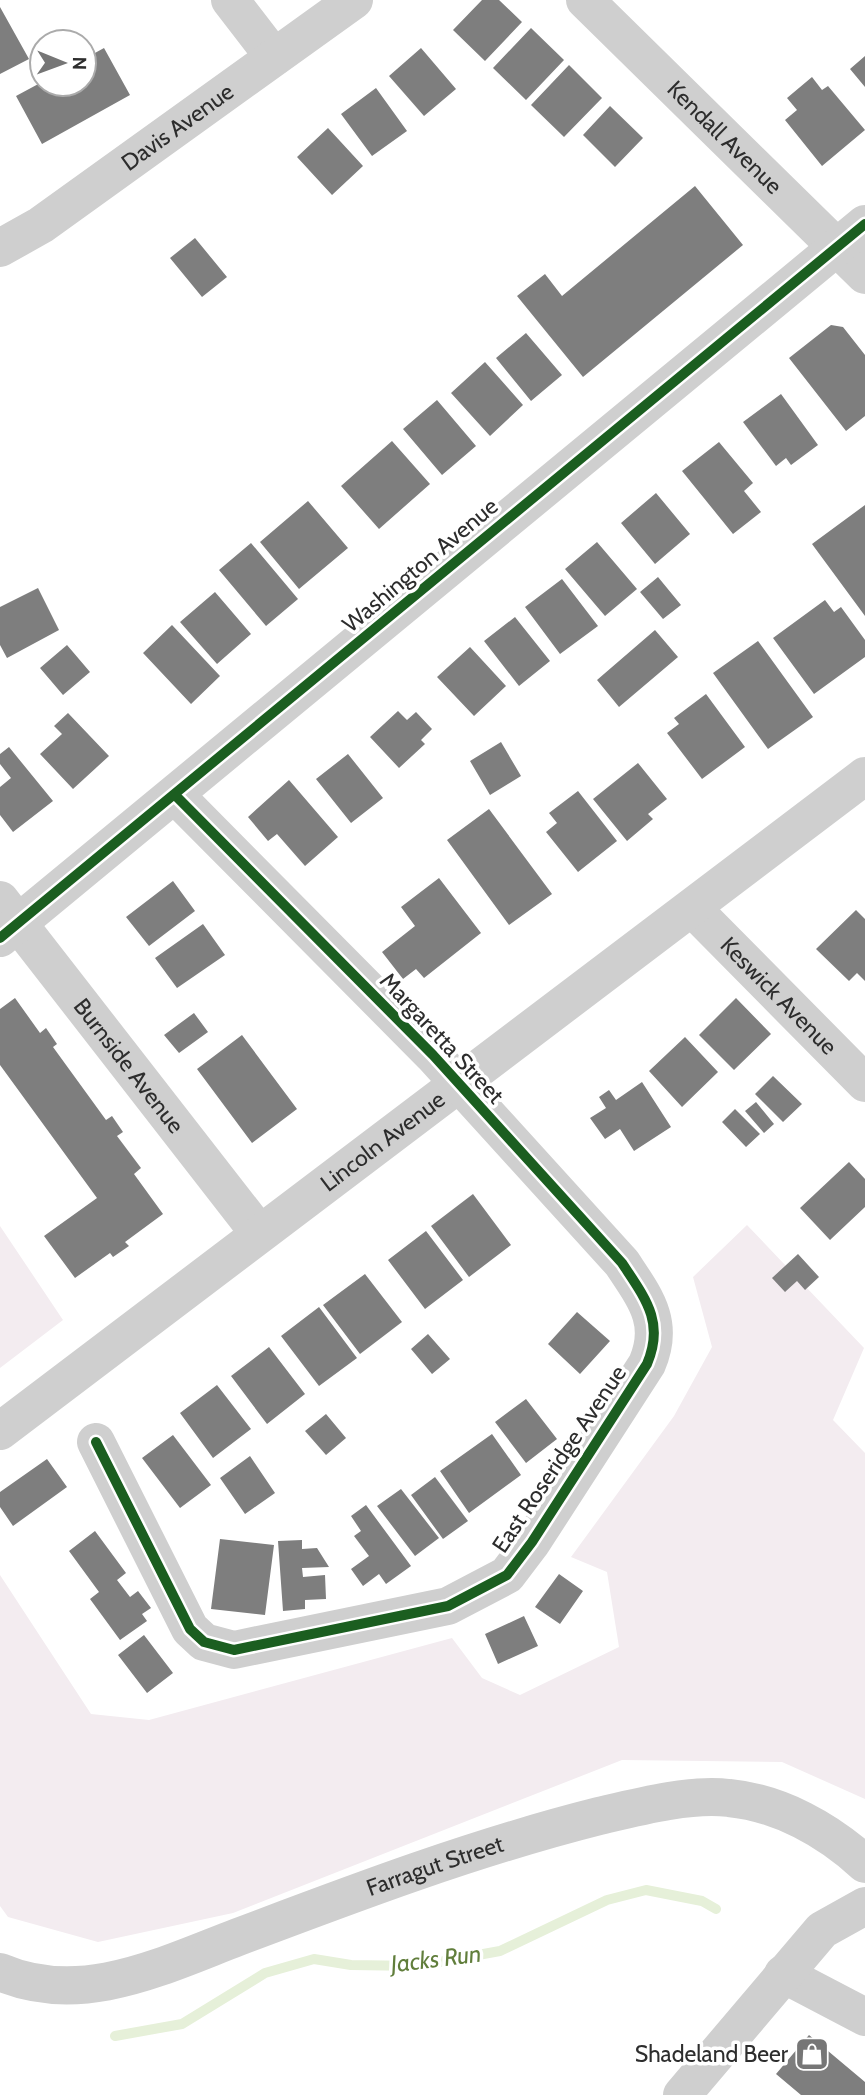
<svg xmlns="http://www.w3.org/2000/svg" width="865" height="2095" viewBox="0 0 865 2095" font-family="Cabin,sans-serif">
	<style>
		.green { fill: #f3ecf0 }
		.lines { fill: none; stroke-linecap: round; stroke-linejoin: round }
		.stream { stroke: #e6f0d9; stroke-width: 10 }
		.building { fill: #7e7e7e }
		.minor { stroke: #cfcfcf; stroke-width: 38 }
		.cycleway-casing { stroke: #fff; stroke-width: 15 }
		.cycleway { stroke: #1b5e20; stroke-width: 10 }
		.labels { text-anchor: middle; stroke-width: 7; stroke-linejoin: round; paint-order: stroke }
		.street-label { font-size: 23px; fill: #2d2d2d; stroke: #fff }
		.poi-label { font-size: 23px; fill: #2d2d2d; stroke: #fff; text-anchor: end }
		.water-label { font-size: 24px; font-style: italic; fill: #617e3c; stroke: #fff }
	</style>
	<rect width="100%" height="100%" fill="#fff"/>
	<path class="green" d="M 747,1225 L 864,1348 L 833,1420 L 865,1453 L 865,1799 L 782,1762 L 622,1760 L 233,1913 L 98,1942 L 8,1917 L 0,1906 L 0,1575 L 91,1714 L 149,1720 L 452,1638 L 482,1678 L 520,1695 L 619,1647 L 607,1572 L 571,1557 L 674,1416 L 712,1347 L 693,1277 Z
		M 0,1226 L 63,1320 L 0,1368 Z"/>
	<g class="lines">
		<path class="stream" d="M 115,2036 L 182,2024 L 265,1973 L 314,1959 L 351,1965 L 417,1966 L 500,1951 L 607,1900 L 646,1890 L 702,1901 L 716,1909"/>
	</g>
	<path class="building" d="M 482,0 L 499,0 L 522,22 L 485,61 L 453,30 Z
		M 0,7 L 29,59 L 0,74 Z
		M 531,28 L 564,60 L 526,100 L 493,68 Z
		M 104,48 L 130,95 L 42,144 L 16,96 L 42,82 L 84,84 L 84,59 Z
		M 421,48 L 456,89 L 424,116 L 389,76 Z
		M 865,56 L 865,87 L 850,69 Z
		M 569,65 L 602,98 L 564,137 L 531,105 Z
		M 812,77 L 822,90 L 828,86 L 865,130 L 822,166 L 785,120 L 797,110 L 787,98 Z
		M 376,88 L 407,131 L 372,156 L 341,114 Z
		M 610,106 L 643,138 L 615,167 L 583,135 Z
		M 328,128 L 363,166 L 332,195 L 297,157 Z
		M 695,186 L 743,245 L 583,377 L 517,296 L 545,274 L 562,296 Z
		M 195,238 L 227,277 L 202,297 L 170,258 Z
		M 831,325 L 843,327 L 865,355 L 865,416 L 846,431 L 789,358 Z
		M 526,333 L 562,375 L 531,401 L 496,358 Z
		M 485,362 L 523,405 L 490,436 L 451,393 Z
		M 781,394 L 818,445 L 791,465 L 786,458 L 776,466 L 743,422 Z
		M 437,400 L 476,446 L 442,475 L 403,429 Z
		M 392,441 L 430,484 L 379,529 L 341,486 Z
		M 719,442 L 753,483 L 744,491 L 761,512 L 733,534 L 682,471 Z
		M 656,493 L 690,534 L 655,564 L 621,523 Z
		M 308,501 L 348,548 L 299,589 L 260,542 Z
		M 865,505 L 865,616 L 812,544 Z
		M 597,542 L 637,589 L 605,616 L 565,569 Z
		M 251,543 L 298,599 L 266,626 L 219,570 Z
		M 658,577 L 681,605 L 663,619 L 640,592 Z
		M 562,579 L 598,626 L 560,654 L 525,607 Z
		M 38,588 L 59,630 L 7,658 L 0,645 L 0,607 Z
		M 215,592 L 251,634 L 217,664 L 180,622 Z
		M 825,600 L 834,612 L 841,607 L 865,640 L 865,657 L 814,694 L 773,638 Z
		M 515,617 L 550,661 L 519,686 L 484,641 Z
		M 172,625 L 220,676 L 191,704 L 143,653 Z
		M 655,630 L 678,657 L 619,707 L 597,680 Z
		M 758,641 L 813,717 L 768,749 L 713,673 Z
		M 67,645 L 90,672 L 63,695 L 40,668 Z
		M 470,647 L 506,686 L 474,716 L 437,677 Z
		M 706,694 L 745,747 L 702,779 L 667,733 L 679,724 L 674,718 Z
		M 398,711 L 407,720 L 416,712 L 432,729 L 421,740 L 425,744 L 399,768 L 370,737 Z
		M 68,713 L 109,756 L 73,789 L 40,754 L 62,734 L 54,726 Z
		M 501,742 L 521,776 L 490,795 L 470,761 Z
		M 9,747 L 53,801 L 13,832 L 0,815 L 0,787 L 11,778 L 0,764 L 0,754 Z
		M 348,754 L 383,798 L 351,823 L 316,779 Z
		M 638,763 L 667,799 L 648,814 L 653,819 L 627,841 L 593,799 Z
		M 289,780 L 338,837 L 305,866 L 277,834 L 268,841 L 248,817 Z
		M 578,791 L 617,841 L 578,872 L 546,832 L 557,823 L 549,813 Z
		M 489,809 L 552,894 L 509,925 L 447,840 Z
		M 439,878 L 481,933 L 424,978 L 416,969 L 403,979 L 382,952 L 415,926 L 401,907 Z
		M 173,881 L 195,911 L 149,946 L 126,917 Z
		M 856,910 L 865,919 L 865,981 L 857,973 L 849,981 L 816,949 Z
		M 203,924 L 225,955 L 177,988 L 155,958 Z
		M 15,998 L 40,1033 L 46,1028 L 57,1044 L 53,1047 L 106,1120 L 112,1116 L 123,1132 L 117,1136 L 141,1168 L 134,1174 L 163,1214 L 125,1242 L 129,1246 L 113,1257 L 110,1253 L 75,1278 L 44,1236 L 97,1198 L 0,1065 L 0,1009 Z
		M 736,998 L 771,1034 L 734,1070 L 699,1035 Z
		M 194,1013 L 208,1032 L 179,1053 L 164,1035 Z
		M 242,1035 L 297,1109 L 252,1143 L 197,1069 Z
		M 685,1037 L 718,1072 L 682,1107 L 649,1071 Z
		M 773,1076 L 802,1104 L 783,1122 L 755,1094 Z
		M 642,1082 L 671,1127 L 634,1151 L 620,1129 L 605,1139 L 590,1118 L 606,1108 L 599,1097 L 609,1090 L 616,1100 Z
		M 756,1102 L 774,1124 L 764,1133 L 745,1111 Z
		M 735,1109 L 760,1134 L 746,1147 L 722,1122 Z
		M 849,1162 L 865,1179 L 865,1207 L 830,1240 L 800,1208 Z
		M 473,1194 L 511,1245 L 469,1277 L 431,1226 Z
		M 426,1231 L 463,1280 L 425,1309 L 388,1260 Z
		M 798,1254 L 819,1277 L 805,1290 L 797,1281 L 785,1292 L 772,1278 Z
		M 365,1274 L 402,1322 L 360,1354 L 323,1305 Z
		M 319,1307 L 357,1358 L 319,1386 L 281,1336 Z
		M 577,1312 L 610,1341 L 580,1374 L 548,1344 Z
		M 428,1334 L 450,1359 L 432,1374 L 411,1349 Z
		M 269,1347 L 305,1394 L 267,1424 L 231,1376 Z
		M 217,1385 L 251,1429 L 213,1458 L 180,1413 Z
		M 526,1399 L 557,1439 L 526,1463 L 495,1422 Z
		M 326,1414 L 346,1438 L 326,1455 L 305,1431 Z
		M 492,1434 L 521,1475 L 469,1513 L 440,1471 Z
		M 173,1435 L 211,1485 L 180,1508 L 142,1458 Z
		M 250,1456 L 275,1493 L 245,1514 L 220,1478 Z
		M 47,1459 L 67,1487 L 13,1526 L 0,1507 L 0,1492 Z
		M 435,1477 L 468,1521 L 443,1539 L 411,1495 Z
		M 401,1489 L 439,1538 L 415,1556 L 377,1506 Z
		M 366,1505 L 411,1566 L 386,1584 L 379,1574 L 363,1586 L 351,1569 L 369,1556 L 354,1536 L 361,1531 L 351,1516 Z
		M 95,1531 L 126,1573 L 117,1580 L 130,1597 L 138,1591 L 151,1608 L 142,1614 L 147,1621 L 120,1640 L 90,1599 L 99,1592 L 69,1551 Z
		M 220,1539 L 274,1545 L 265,1615 L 211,1609 Z
		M 302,1540 L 302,1549 L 317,1548 L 329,1567 L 302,1568 L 303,1577 L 325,1575 L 326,1599 L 305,1600 L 305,1609 L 283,1611 L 278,1541 Z
		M 559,1574 L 583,1591 L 560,1624 L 535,1607 Z
		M 524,1616 L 538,1646 L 498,1664 L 485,1634 Z
		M 144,1635 L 173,1673 L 147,1693 L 118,1655 Z
		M 809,2035 L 865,2082 L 865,2095 L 801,2095 L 776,2074 Z"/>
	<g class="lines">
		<g class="minor">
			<path d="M 230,0 L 274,57"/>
			<path id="s1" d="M 585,0 L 865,275"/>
			<path id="s2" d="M 0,248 L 41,225 L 354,0"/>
			<path id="s3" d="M 0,900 L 259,1233"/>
			<path id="s4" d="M 693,909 L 865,1083"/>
			<path d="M 0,938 L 865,224"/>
			<path id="s5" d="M 0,1431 L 865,776"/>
			<path d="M 96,1442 L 190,1629 L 204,1642 L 234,1650 L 448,1606 L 507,1575 L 532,1542 L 647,1364 C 665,1322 645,1298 622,1263 L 433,1055 L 175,795"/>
			<path id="s6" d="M 0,1972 C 81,2007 162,1966 238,1937 C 357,1892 476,1847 599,1816 C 637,1807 691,1793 729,1798 C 780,1803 828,1830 865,1864"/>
			<path d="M 783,1974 L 865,2017"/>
			<path d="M 682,2095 L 822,1930 L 865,1906"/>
		</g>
		<g class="cycleway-casing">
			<path id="cycleway" d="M 0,938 L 865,224
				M 96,1442 L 190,1629 L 204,1642 L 234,1650 L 448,1606 L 507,1575 L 532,1542 L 647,1364 C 665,1322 645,1298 622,1263 L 433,1055 L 175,795"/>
		</g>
		<use href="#cycleway" class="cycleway"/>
	</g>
	<defs>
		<g id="shop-square" transform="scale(1.75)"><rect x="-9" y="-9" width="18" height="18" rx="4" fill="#767676" stroke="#fff"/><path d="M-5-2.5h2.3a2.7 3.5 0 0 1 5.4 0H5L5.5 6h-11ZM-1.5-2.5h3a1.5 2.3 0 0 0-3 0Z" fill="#fff"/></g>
	</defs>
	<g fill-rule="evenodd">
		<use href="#shop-square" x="812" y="2054"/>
	</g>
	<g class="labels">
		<g class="street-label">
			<text dy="8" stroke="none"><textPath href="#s2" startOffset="215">Davis Avenue</textPath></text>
			<text dy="8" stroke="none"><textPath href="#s1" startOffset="196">Kendall Avenue</textPath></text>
			<text transform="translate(420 565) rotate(-40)" y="8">Washington Avenue</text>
			<text dy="8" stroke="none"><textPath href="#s4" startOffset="122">Keswick Avenue</textPath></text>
			<text transform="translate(442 1038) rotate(47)" y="8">Margaretta Street</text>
			<text dy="8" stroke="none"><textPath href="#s3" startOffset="210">Burnside Avenue</textPath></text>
			<text dy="8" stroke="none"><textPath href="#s5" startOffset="480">Lincoln Avenue</textPath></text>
			<text transform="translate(559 1459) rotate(-56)" y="8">East Roseridge Avenue</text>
			<text dy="8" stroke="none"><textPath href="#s6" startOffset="457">Farragut Street</textPath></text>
		</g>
		<g class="poi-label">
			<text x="788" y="2062">Shadeland Beer</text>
		</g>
		<g class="water-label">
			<text transform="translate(436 1959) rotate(-7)" y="8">Jacks Run</text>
		</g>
	</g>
	<g transform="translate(63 63) rotate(91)"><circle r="33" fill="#ffffff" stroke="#ababab" stroke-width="2"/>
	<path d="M0-5L12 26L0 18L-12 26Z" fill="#767676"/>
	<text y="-10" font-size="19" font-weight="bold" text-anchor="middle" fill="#2d2d2d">N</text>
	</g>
</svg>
